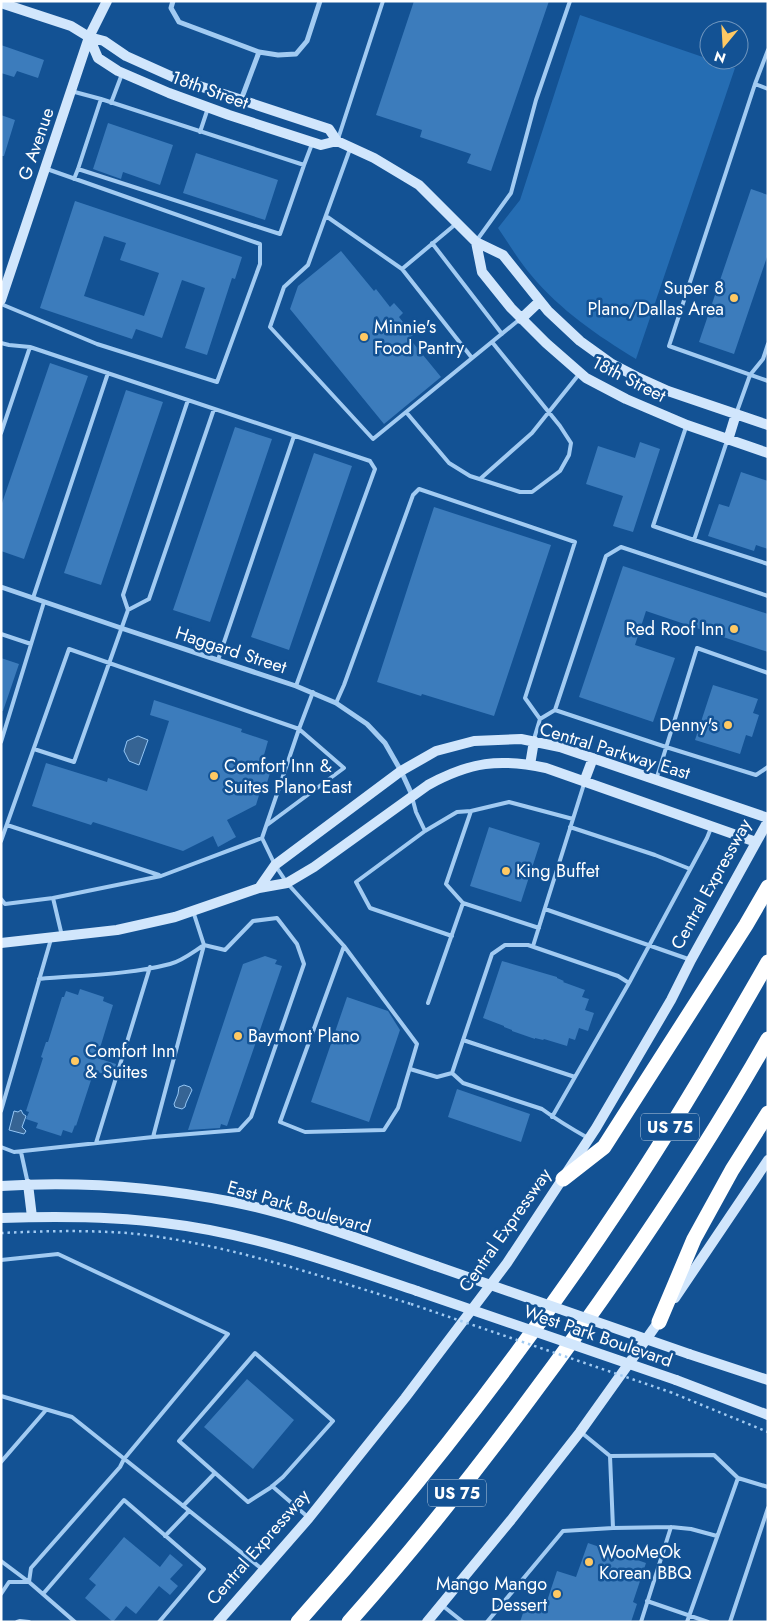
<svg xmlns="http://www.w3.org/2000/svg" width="769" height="1623" viewBox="0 0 769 1623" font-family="Jost,sans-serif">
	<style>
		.green { fill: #256db3 }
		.water { fill: #366494; stroke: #94c6f5 }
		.building { fill: #3c7cbc; fill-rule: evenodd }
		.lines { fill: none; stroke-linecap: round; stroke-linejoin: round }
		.path { stroke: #a2cbf2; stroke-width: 2.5; stroke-dasharray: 2.5 4; stroke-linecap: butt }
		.lane { stroke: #a2cbf2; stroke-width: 4 }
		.street { stroke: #a2cbf2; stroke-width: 5 }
		.secondary { stroke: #d1e6fc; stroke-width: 10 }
		.highway { stroke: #fff; stroke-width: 15 }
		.path-bridge { stroke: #a2cbf2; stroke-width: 2.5; stroke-dasharray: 2.5 4; stroke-linecap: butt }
		.secondary-bridge { stroke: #d1e6fc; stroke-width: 10 }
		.poi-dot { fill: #ffc963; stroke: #135294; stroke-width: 2 }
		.labels { text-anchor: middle; stroke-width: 5; stroke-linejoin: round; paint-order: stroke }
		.shield { fill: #135294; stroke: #b8cbdf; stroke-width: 1 }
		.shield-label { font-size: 16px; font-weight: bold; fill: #fff }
		.street-label { font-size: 18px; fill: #fff; stroke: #135294 }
		.poi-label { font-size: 18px; fill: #fff; stroke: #135294; text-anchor: start }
	</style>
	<rect width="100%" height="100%" fill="#135294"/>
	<path class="green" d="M 580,15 L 735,68 L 636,359 C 598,336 560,310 531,275 C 519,261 509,244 498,228 L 520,200 Z"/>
	<path class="water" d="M 138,736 L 148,740 L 139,765 L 129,761 L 124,751 L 127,741 Z
		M 184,1085 L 190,1087 L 192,1090 L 186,1103 L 185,1107 L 182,1109 L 175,1107 L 174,1104 L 178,1094 L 179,1087 Z
		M 21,1110 L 23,1114 L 26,1116 L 22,1127 L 26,1131 L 24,1134 L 9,1130 L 14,1111 L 18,1112 Z"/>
	<path class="building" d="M 414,1 L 549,1 L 491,171 L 467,163 L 471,154 L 420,137 L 422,130 L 376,115 Z
		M 1,45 L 44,60 L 38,78 L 17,71 L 14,77 L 1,73 Z
		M 1,115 L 15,120 L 4,156 L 1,156 Z
		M 108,123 L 173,145 L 160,185 L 123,172 L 121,179 L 93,169 Z
		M 196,153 L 278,180 L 265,220 L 183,193 Z
		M 751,189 L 768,195 L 768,254 L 734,354 L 699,342 Z
		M 75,201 L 242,257 L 235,279 L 232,278 L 207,355 L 185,348 L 205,288 L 182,280 L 162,338 L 136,329 L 132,339 L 40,308 ZM 104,236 L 126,243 L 120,260 L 159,273 L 144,316 L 84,296 Z
		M 341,251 L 374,291 L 376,289 L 390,307 L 394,303 L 403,313 L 399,317 L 413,335 L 409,338 L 441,377 L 384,424 L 290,309 L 298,286 Z
		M 50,363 L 88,376 L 24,559 L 1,551 L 1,506 Z
		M 126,390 L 163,402 L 101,585 L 64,573 Z
		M 235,427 L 272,439 L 210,622 L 173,610 Z
		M 640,442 L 660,449 L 633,532 L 613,526 L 623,496 L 586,484 L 598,446 L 635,458 Z
		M 314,453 L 352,466 L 289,650 L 251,637 Z
		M 741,472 L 768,481 L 768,549 L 756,545 L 754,551 L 708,536 L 719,504 L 729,507 Z
		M 434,507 L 551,545 L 494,716 L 422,694 L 421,696 L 377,682 Z
		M 623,566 L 768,614 L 768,652 L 646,611 L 635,645 L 675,658 L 653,722 L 579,697 Z
		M 1,658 L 19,664 L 3,711 L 1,711 Z
		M 713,685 L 758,699 L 753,713 L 759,715 L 752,737 L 746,735 L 740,754 L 695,740 Z
		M 154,700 L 242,729 L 241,732 L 268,741 L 264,755 L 271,770 L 265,789 L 260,792 L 256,805 L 227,820 L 236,837 L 218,847 L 213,836 L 183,851 L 93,822 L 91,825 L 32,806 L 46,763 L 107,782 L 108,778 L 147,791 L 169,721 L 150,715 Z
		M 489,827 L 540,843 L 521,902 L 470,886 Z
		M 265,956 L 277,960 L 275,964 L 282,966 L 227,1126 L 221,1124 L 220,1128 L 188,1130 L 243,964 Z
		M 502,961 L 557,977 L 557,978 L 564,981 L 563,982 L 585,990 L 582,997 L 589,999 L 585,1010 L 594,1013 L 588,1031 L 579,1028 L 575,1040 L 569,1038 L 567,1046 L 544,1039 L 543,1040 L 535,1038 L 535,1039 L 512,1031 L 512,1030 L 504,1027 L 504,1026 L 483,1018 Z
		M 80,989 L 104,997 L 103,1001 L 113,1005 L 97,1058 L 116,1064 L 112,1077 L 94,1071 L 76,1126 L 75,1125 L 72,1133 L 63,1130 L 61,1136 L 36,1128 L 38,1123 L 26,1119 L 29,1112 L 26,1111 L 43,1058 L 41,1057 L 46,1042 L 48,1042 L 62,997 L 64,997 L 66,991 L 78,995 Z
		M 347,997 L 388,1011 L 400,1030 L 369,1122 L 311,1102 Z
		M 457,1089 L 530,1114 L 521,1142 L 448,1117 Z
		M 247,1379 L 294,1420 L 253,1469 L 204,1427 Z
		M 124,1537 L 160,1567 L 170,1554 L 183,1565 L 170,1579 L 178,1586 L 170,1595 L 159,1586 L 136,1614 L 126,1606 L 113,1622 L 85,1598 L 96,1585 L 89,1579 Z
		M 588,1543 L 646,1563 L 633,1602 L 637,1604 L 631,1622 L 520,1622 L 526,1604 L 544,1610 L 557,1571 L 576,1577 Z"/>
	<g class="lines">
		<path class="path" d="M 1,1233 C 43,1231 85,1230 127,1233 C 223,1242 319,1276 411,1304
			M 670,1392 L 768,1432"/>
		<path class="lane" d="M 768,50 L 755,84 L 669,346 L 768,381
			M 755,84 L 768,89
			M 71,91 L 101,99
			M 111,103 L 122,74
			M 200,132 L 208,108
			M 338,139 L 383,1
			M 350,149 L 308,265 L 284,287 L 270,327 L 373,439 L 520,319
			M 304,165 L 312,144
			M 74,179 L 78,169 L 101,99 L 304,165 L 280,234 L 78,169
			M 326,216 L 402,269 L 457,223
			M 477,240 L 511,193 L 536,100 L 570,1
			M 432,243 L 502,334
			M 402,269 L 472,358
			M 1,304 L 97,344 L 217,382 L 260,264 L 260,244 L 47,169
			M 1,343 L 9,345 L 30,347 L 370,461 L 375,469 L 296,686
			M 406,412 L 449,463 L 470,476 L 520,492 L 532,492 L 560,471 L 569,455 L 571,443 L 560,426 L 492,342
			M 736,414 L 750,375 L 763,359 L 768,344
			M 686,427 L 653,526 L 694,540 L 727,441
			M 1,433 L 30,347
			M 480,479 L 532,433 L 580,373
			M 694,540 L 768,564
			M 33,598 L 108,373
			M 128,610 L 149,599 L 214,409
			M 1,634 L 31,644
			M 218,660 L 294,436
			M 336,703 L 344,685 L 413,495 L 419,489 L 575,542 L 525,698 L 540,719 L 534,739
			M 555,710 L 606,556 L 621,547 L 768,596
			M 540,719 L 555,710 L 666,747 L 756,775 L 768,767
			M 1,742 L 44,602
			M 34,749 L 74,762 L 128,610 L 123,595 L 188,400
			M 656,780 L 697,648 L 768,673
			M 412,797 L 416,812 L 425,831 L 457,812 L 471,811 L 446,884 L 463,903 L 539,928
			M 471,811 L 509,802 L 573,819
			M 7,825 L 159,875
			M 267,825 L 344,768 L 299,729 L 313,692
			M 570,827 L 655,855 L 690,869
			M 425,831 L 356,882 L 370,908 L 452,936
			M 1,841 L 69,649 L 299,729 L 262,838 L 275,865 L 287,883 L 344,946 L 280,1122 L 305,1132 L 384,1130 L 398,1108 L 417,1044 L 344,946
			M 53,898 L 161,876 L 262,838
			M 1,899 L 5,904 L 53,898 L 62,936
			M 545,909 L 691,960
			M 533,946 L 584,784
			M 39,979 C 82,975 128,975 170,964 C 182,961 193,952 204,945 L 225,950 L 253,921 L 277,918 L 297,944 L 304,964 L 251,1117 L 239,1130 L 153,1137
			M 629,983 L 707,838 L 711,828
			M 428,1003 L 463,903
			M 463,1040 L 575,1077
			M 410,1069 L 437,1077 L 452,1073
			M 1,1111 L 51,939
			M 552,1117 L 629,983 L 618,976 L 528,945 L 505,945 L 492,954 L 452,1073 L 463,1083 L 542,1109 C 557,1120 572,1129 588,1138
			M 96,1143 L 150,967
			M 1,1147 L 14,1152 L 153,1137 L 204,945 L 193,911
			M 21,1152 L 28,1184
			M 1,1260 L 58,1254 L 228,1334 L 124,1459 L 120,1467 L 31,1568 L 29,1582
			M 255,1353 L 333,1421 L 283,1477 L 270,1488 L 248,1502 L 179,1441 Z
			M 1,1396 L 72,1417 L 262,1569
			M 582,1433 L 610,1456 L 714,1455 L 738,1478 L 768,1487
			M 610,1456 L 613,1528
			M 1,1462 L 46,1410
			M 272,1486 L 309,1518
			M 183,1506 L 215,1473
			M 165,1536 L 189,1511
			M 1,1561 L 29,1582 L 75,1622
			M 1,1594 L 9,1582 L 29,1582
			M 43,1594 L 124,1500 L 204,1569 L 159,1622
			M 647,1601 L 708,1622
			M 443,1606 L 463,1622
			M 17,1622 L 20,1621 L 29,1622
			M 487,1622 L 563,1531 L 613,1528 L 671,1527 L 691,1529 L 717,1536
			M 641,1622 L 671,1527
			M 687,1622 L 738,1478
			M 730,1622 L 768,1508"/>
		<path class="street" d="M 173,1 L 171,8 L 179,22 L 259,52 L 278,55 L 296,54 L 307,41 L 320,1
			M 241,100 L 259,52
			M 1,587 L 121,628 L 296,686 L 336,703 L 367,724 L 385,743 L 401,771 L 412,795"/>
		<path class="secondary" d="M 1,3 L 71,26 L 89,37 L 104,41 L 126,56 L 175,78 L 329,129 L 337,141 L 374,158 L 419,185 L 476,242 L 503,255 L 548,311 L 580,341 L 612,364 L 637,377 L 668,391 L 768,425
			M 89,37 L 98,58 L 118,71 L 169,93 L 229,115 L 321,145 L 337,141
			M 476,242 L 482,272 L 511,308 L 546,343 L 586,378 L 626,399 L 687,425 L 768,453
			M 1,300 L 89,37 L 107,1
			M 521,319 L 540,301
			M 728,440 L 736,414
			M 530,765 L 534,741
			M 584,782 L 593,758
			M 259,888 L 275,865 L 401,771 L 436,751 L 474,741 L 521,739 L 560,747 L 768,818
			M 1,943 L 117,930 L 175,917 L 259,888 L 287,883 L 314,867 L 428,785 C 470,762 499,758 546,768 L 756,842
			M 28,1184 L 32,1217
			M 1,1186 C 78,1181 157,1187 233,1202 C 302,1216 369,1243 436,1266
			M 1,1218 C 56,1216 110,1216 164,1223 C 251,1233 334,1263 417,1291
			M 675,1298 L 768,1160
			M 689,1354 L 768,1380
			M 676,1380 L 768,1415
			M 218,1622 L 309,1518 L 405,1398 L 507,1263 L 596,1128 L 671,1000 L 691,960 L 768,821
			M 427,1622 L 511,1520 L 580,1432 L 662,1317"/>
		<path class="highway" d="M 563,1179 L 604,1147 L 746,925 L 768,887
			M 659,1322 L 694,1239 L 732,1170 L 768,1113
			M 298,1622 C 415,1491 523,1352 620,1206 C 673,1127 721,1044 768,962
			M 349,1622 C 413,1550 473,1475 530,1398 C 616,1283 697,1164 768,1039"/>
		<path class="path-bridge" d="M 411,1304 L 670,1392"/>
		<path class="secondary-bridge" d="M 436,1266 L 689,1354
			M 417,1291 L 676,1380"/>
	</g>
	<g class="poi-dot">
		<circle cx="734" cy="298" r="5"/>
		<circle cx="364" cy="337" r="5"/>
		<circle cx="734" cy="629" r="5"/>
		<circle cx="728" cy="725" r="5"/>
		<circle cx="214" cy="776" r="5"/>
		<circle cx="506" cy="871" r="5"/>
		<circle cx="238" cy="1036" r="5"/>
		<circle cx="75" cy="1061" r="5"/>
		<circle cx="589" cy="1562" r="5"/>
		<circle cx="557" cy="1594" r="5"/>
	</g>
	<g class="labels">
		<g class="shield">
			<rect x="641" y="1113.5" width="58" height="27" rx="4"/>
			<rect x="428" y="1479.5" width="58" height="27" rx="4"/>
		</g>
		<g class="shield-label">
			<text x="670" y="1133">US 75</text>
			<text x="457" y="1499">US 75</text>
		</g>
		<g class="street-label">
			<text transform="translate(210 90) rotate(20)" y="6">18th Street</text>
			<text transform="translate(36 144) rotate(-71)" y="6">G Avenue</text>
			<text transform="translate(629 379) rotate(27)" y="6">18th Street</text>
			<text transform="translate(231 650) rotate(18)" y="6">Haggard Street</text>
			<text transform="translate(615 751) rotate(17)" y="6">Central Parkway East</text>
			<text transform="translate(711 884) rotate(-61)" y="6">Central Expressway</text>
			<text transform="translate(299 1207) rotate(16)" y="6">East Park Boulevard</text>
			<text transform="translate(505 1230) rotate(-55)" y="6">Central Expressway</text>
			<text transform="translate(598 1336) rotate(19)" y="6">West Park Boulevard</text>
			<text transform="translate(258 1547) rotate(-49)" y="6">Central Expressway</text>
		</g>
		<g class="poi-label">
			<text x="724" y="294" text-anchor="end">Super 8<tspan x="724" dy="21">Plano/Dallas Area</tspan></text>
			<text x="374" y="333">Minnie's<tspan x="374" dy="21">Food Pantry</tspan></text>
			<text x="724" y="635" text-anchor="end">Red Roof Inn</text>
			<text x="718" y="731" text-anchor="end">Denny's</text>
			<text x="224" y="772">Comfort Inn &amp;<tspan x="224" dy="21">Suites Plano East</tspan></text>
			<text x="516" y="877">King Buffet</text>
			<text x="248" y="1042">Baymont Plano</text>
			<text x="85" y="1057">Comfort Inn<tspan x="85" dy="21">&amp; Suites</tspan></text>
			<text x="599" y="1558">WooMeOk<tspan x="599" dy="21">Korean BBQ</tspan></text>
			<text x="547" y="1590" text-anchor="end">Mango Mango<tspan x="547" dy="21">Dessert</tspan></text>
		</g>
	</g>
	<rect width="769" height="1623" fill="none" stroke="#ffffff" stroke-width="5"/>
	<g transform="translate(724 45) rotate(198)"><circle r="24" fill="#135294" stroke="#7197bf"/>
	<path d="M0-4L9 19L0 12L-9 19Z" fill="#ffc963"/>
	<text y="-8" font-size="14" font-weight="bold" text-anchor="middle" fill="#ffffff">N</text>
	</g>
</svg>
